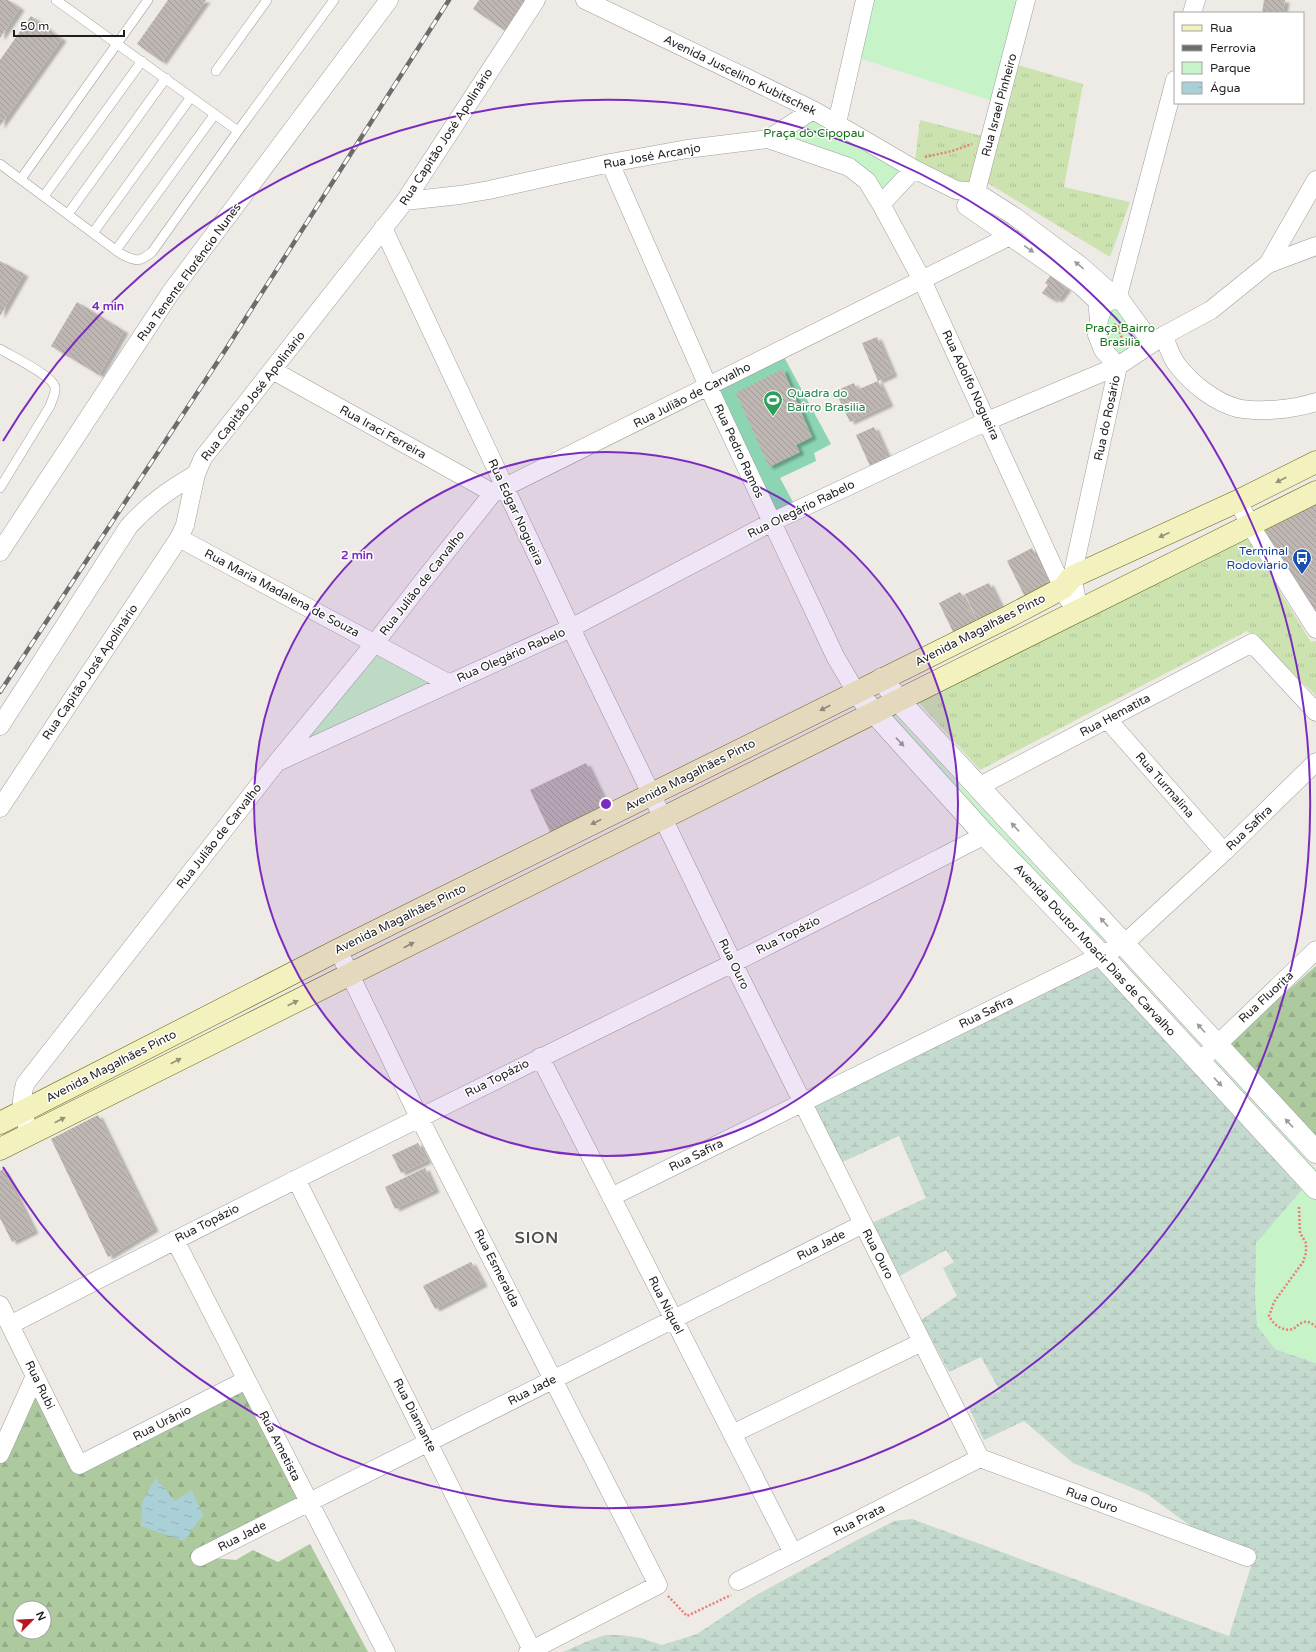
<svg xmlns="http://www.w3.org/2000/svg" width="1316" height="1652" viewBox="0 0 1316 1652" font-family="'Varela Round',sans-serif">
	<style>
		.grass { fill: url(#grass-tufts) }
		.forest { fill: url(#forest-firs); fill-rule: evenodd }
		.wetland { fill: url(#wetland-marsh) }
		.park { fill: #c6f3c7 }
		.pitch { fill: #8bd5b3 }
		.water { fill: url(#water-ripples) }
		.building { fill: url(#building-back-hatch); filter: url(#shadow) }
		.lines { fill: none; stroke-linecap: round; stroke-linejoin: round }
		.service-casing { stroke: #9f9f9f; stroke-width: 10 }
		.minor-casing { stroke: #9f9f9f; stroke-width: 19 }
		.tertiary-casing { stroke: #9f9f9f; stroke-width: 23 }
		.secondary-casing { stroke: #666910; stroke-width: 23 }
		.path { stroke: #eb7d79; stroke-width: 2.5; stroke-dasharray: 2 2; stroke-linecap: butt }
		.service { stroke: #fff; stroke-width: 9 }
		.minor { stroke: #fff; stroke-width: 18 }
		.tertiary { stroke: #fff; stroke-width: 22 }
		.secondary { stroke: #f3f2be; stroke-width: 22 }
		.rail-casing { stroke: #6c6c6c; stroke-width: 4.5 }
		.rail { stroke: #fff; stroke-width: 3; stroke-dasharray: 9; stroke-linecap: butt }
		.oneway { fill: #9a9a9a }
		.oneway2 { fill: #939376 }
		.ring { fill: none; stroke: #7b2cbf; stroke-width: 2 }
		.labels { text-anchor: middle; stroke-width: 3; stroke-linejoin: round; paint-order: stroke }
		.street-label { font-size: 12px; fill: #1e1e1e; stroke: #fff }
		.park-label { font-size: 12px; fill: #177119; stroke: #fff }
		.leisure-label { font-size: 12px; fill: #27864d; stroke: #fff; text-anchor: start }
		.transit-label { font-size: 12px; fill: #164399; stroke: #fff; text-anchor: end }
		.district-label { font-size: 16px; font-weight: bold; letter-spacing: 1px; fill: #515151; stroke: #fff }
		.centre { fill: #7b2cbf; stroke: #fff; stroke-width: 2 }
		.ring-label { font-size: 12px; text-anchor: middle; font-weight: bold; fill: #7b2cbf; stroke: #fff; stroke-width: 3; stroke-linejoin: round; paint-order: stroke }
	</style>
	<defs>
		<pattern id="grass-tufts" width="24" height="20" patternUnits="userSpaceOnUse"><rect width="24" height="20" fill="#cce3b0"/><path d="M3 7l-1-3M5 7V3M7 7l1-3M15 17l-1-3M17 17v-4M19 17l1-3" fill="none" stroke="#afc297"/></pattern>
		<pattern id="forest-firs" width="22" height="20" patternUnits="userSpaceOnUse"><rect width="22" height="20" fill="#adc99e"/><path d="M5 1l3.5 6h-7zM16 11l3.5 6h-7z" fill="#94ac88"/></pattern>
		<pattern id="wetland-marsh" width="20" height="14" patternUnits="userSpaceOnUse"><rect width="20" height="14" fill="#c4dace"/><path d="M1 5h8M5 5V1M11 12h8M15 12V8" fill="none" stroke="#a8bbb0"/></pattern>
		<pattern id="water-ripples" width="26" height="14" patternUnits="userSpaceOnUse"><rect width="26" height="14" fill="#aad0d7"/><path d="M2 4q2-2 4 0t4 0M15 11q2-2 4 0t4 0" fill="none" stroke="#92b2b8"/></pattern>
		<pattern id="building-back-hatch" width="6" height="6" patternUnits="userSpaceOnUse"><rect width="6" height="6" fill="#beb6b2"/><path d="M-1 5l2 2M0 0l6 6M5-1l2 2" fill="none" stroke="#a39c99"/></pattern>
		<filter id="shadow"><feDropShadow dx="4.5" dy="2.5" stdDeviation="1" flood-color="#0004"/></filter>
	</defs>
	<rect width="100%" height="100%" fill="#eeeae5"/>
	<path class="grass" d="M 1018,65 L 1083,84 L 1064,187 L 1130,202 L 1110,257 L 984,181 Z
		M 920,120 L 990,138 L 976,192 L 914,169 Z
		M 1245,535 L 1311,642 L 1316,641 L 1316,695 L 1247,631 L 980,770 L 911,694 Z"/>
	<path class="forest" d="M 1316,966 L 1316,1138 L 1228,1043 Z
		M 35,1376 L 79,1465 L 246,1380 L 309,1502 L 201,1557 L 236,1560 L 253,1550 L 278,1562 L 310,1544 L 368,1652 L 0,1652 L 0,1454 ZM 20,1608 L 44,1608 L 44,1632 L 20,1632 Z"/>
	<path class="wetland" d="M 1095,963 L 1307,1184 L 1275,1349 L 1316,1363 L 1316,1652 L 563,1652 L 588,1641 L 605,1635 L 621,1635 L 641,1638 L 662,1645 L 697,1634 L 753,1597 L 859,1539 L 894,1521 L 912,1519 L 1229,1636 L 1256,1551 L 1192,1527 L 1147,1494 L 1073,1463 L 1024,1421 L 984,1440 L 968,1406 L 1000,1391 L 981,1357 L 949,1372 L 921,1320 L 957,1296 L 943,1268 L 954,1262 L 946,1250 L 900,1276 L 872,1223 L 926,1198 L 899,1136 L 838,1164 L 809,1106 Z"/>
	<path class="park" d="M 864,0 L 1026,0 L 999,103 L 852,56 Z
		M 813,110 L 914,169 L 881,204 L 864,179 L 768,139 Z
		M 1118,296 L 1153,342 L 1118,366 L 1099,319 Z
		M 375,643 L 448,683 L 277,762 Z
		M 893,713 L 1106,942 L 1099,949 L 885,718 Z
		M 1118,956 L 1316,1169 L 1316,1179 L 1112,961 Z
		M 1307,1184 L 1316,1195 L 1316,1363 L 1275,1349 L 1257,1326 L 1255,1295 L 1256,1243 Z"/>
	<path class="pitch" d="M 784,357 L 831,444 L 814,453 L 816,461 L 780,478 L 793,502 L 774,513 L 718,389 Z"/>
	<path class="water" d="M 156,1478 L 175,1501 L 192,1490 L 203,1515 L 184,1541 L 141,1526 L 142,1502 Z"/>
	<path class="building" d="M 0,0 L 8,0 L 20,8 L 0,38 Z
		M 168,0 L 206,0 L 162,62 L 137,44 Z
		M 479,0 L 524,0 L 524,5 L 507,32 L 473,9 Z
		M 1264,0 L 1285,0 L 1283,13 L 1262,13 Z
		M 31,16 L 62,39 L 0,126 L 0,60 Z
		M 0,261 L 24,274 L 0,316 Z
		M 1050,276 L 1067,288 L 1058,300 L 1055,298 L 1053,300 L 1042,293 L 1048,285 L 1045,283 Z
		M 77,302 L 124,331 L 99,375 L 51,346 Z
		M 877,337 L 893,374 L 878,381 L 889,404 L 850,422 L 835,391 L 854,383 L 857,390 L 878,381 L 862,343 Z
		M 783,369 L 812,437 L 796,445 L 800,452 L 769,467 L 736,393 Z
		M 874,427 L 888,458 L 870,466 L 856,435 Z
		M 1316,502 L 1316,620 L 1261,529 Z
		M 1032,548 L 1051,586 L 1026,599 L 1007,561 Z
		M 989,583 L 1005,616 L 981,628 L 965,594 Z
		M 960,592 L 977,625 L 955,636 L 939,603 Z
		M 586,763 L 608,809 L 552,836 L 530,790 Z
		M 98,1115 L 154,1229 L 108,1257 L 51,1139 Z
		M 418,1143 L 427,1161 L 401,1173 L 392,1155 Z
		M 425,1168 L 435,1190 L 395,1209 L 385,1187 Z
		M 3,1169 L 34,1231 L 12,1242 L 0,1218 L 0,1171 Z
		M 471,1262 L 483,1284 L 435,1309 L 423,1286 Z"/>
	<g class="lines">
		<g class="service-casing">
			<path id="service" d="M 56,0 L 238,131
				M 216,71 L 267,0
				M 0,164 L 121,254 C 135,261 139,263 152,252 L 238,131 L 334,0
				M 21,179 L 148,0
				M 44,196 L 142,61
				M 68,214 L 166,78
				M 93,233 L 191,97
				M 116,250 L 215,114
				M 0,349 C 11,356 52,375 55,387 C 56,393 52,400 50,406 L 0,488"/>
		</g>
		<g class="minor-casing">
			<path id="minor" d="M 585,0 L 813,110 L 914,169 L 956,190 L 976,192 L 1014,216 L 1081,266 L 1108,290 L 1118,296 L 1144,332 L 1153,342 L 1163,336 C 1168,345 1171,358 1178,366 C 1192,384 1215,402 1237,408 C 1260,413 1294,409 1316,402
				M 1192,13 L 1196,0
				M 837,123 L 865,0
				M 768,139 L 813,110
				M 610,163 L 708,386 L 835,656 L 856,692
				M 914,169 L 881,204 L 922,280 L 1068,599
				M 405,201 L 460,195 L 489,190 L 610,163 L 687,149 L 768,139 L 849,167 L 867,181 L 881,204
				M 966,206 L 1080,285 L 1097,301 L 1099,319
				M 976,212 L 976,192 L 1026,0
				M 383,228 L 571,628 L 733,963 L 980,1458 L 1247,1557
				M 1268,264 L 1316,180
				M 272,370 L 493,493
				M 1238,501 L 1250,525 L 1316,629
				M 179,538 L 448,683
				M 0,552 L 171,292 L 389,0
				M 1079,610 L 1072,577 L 1118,366 L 1103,350 L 1097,335 L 1099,319 L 1105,304 L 1118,296 L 1175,80
				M 1107,719 L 1224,852
				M 0,726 L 129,526 C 150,503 169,490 196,474
				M 282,760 L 571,628 L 772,522 L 987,421 L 1118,366 L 1163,336 L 1211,310 L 1268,264 L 1316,246
				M 978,787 L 1252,643 L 1316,712
				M 0,808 L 179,538 L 185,525 L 196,474 L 203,458 L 405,201 L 536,0
				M 338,950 L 419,1117 L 658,1585 L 528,1652
				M 540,1057 L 793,1553
				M 1199,1062 L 1316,950
				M 31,1134 C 21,1113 19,1108 25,1084 L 277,762 L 375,643 L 423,581 L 493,493 L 1010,236
				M 296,1179 L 533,1652
				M 611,1197 L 1124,944 L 1224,852 L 1316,762
				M 175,1240 L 386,1652
				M 0,1305 L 79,1465 L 246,1380
				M 10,1325 C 249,1201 490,1083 731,964 C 816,922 901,878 985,835
				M 732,1434 L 922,1342
				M 0,1454 L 35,1376
				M 200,1557 L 863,1224
				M 738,1581 L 980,1458"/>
		</g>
		<g class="tertiary-casing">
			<path id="tertiary" d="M 882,679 L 898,700 L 1316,1152
				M 856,692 L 985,835 L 1101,955 L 1316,1188"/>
		</g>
		<g class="secondary-casing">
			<path id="secondary" d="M 0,1123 L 338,950 L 1010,616 L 1063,588 L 1072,577 L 1238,501 L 1316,462
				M 0,1149 L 1316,492"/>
		</g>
		<path class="path" d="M 925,157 L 952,151 L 972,144
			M 1114,324 L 1121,328 L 1120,333 L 1123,341
			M 1299,1207 L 1300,1233 L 1306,1243 L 1306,1253 L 1303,1262 L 1274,1302 L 1269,1316 C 1273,1324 1282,1332 1293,1329 C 1297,1327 1302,1320 1308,1322 C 1310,1322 1314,1325 1316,1327
			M 668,1596 L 687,1616 L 731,1595"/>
		<use href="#service" class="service"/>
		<use href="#minor" class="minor"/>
		<use href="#tertiary" class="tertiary"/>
		<use href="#secondary" class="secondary"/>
		<g class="rail-casing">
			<path id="rail" d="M 0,692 L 226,349 L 449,0"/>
		</g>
		<use href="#rail" class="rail"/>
	</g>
	<defs><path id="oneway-solid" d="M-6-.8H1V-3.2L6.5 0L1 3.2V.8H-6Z"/></defs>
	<g class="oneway">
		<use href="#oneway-solid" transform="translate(1029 249) rotate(35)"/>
		<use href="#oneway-solid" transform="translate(1079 265) rotate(-141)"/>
		<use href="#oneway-solid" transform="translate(900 742) rotate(47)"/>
		<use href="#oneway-solid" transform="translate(1015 827) rotate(-133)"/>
		<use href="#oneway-solid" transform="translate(1104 922) rotate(-133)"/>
		<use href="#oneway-solid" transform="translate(1201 1028) rotate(-132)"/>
		<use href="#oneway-solid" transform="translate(1218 1082) rotate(47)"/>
		<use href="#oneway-solid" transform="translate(1289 1123) rotate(-133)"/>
	</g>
	<g class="oneway2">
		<use href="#oneway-solid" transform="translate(1281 480) rotate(153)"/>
		<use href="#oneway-solid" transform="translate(1164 535) rotate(155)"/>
		<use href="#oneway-solid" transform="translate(825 708) rotate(153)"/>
		<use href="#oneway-solid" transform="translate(596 822) rotate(154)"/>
		<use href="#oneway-solid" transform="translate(409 945) rotate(-27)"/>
		<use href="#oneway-solid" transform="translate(293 1003) rotate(-27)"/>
		<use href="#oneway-solid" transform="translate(176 1061) rotate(-27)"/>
		<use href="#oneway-solid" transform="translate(60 1120) rotate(-27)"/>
	</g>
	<circle cx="606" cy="804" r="352" fill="#7b2cbf" fill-opacity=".12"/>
	<g class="ring">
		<circle cx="606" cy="804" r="352"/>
		<path d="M3 441A704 704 0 1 1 3 1167"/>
	</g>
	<defs>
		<g id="stadium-pin" transform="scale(1)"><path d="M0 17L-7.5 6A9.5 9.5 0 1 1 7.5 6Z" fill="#2e9e5b" stroke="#fff"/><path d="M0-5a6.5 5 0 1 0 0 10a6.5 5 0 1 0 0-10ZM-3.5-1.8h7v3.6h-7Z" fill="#fff"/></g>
		<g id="bus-pin" transform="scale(1)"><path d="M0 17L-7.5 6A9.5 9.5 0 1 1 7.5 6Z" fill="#1a4fb4" stroke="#fff"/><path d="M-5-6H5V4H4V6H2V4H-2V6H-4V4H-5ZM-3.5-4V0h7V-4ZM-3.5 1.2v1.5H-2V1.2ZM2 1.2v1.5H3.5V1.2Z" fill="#fff"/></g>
	</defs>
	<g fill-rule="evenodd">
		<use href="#stadium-pin" x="773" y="400"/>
		<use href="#bus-pin" x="1302" y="558"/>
	</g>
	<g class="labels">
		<g class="street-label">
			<text transform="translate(740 75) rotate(26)" y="4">Avenida Juscelino Kubitschek</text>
			<text transform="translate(999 105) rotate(-75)" y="4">Rua Israel Pinheiro</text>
			<text transform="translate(446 137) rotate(-57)" y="4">Rua Capitão José Apolinário</text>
			<text transform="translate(652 156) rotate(-10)" y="4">Rua José Arcanjo</text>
			<text transform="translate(189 272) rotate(-54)" y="4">Rua Tenente Florêncio Nunes</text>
			<text transform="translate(971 385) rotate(65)" y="4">Rua Adolfo Nogueira</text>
			<text transform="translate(692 395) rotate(-27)" y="4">Rua Julião de Carvalho</text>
			<text transform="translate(253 396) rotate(-52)" y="4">Rua Capitão José Apolinário</text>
			<text transform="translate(1107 418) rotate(-78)" y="4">Rua do Rosário</text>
			<text transform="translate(383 432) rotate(29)" y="4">Rua Iraci Ferreira</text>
			<text transform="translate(739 451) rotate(65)" y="4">Rua Pedro Ramos</text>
			<text transform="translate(801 509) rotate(-26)" y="4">Rua Olegário Rabelo</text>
			<text transform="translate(516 512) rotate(65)" y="4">Rua Edgar Nogueira</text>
			<text transform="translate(422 583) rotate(-52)" y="4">Rua Julião de Carvalho</text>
			<text transform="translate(282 593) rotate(28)" y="4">Rua Maria Madalena de Souza</text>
			<text transform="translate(980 630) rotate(-27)" y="4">Avenida Magalhães Pinto</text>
			<text transform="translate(511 655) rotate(-24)" y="4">Rua Olegário Rabelo</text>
			<text transform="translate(90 672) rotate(-56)" y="4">Rua Capitão José Apolinário</text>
			<text transform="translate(1115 715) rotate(-28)" y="4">Rua Hematita</text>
			<text transform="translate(690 775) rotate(-27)" y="4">Avenida Magalhães Pinto</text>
			<text transform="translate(1165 785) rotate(49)" y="4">Rua Turmalina</text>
			<text transform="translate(1249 828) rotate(-44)" y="4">Rua Safira</text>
			<text transform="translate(219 836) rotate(-52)" y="4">Rua Julião de Carvalho</text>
			<text transform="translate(400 919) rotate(-26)" y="4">Avenida Magalhães Pinto</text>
			<text transform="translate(788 935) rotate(-27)" y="4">Rua Topázio</text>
			<text transform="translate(1095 950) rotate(47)" y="4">Avenida Doutor Moacir Dias de Carvalho</text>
			<text transform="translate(734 964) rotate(64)" y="4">Rua Ouro</text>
			<text transform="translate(1266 997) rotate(-43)" y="4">Rua Fluorita</text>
			<text transform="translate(986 1012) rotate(-26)" y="4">Rua Safira</text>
			<text transform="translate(111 1066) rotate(-27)" y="4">Avenida Magalhães Pinto</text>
			<text transform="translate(497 1078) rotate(-27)" y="4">Rua Topázio</text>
			<text transform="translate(696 1155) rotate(-26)" y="4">Rua Safira</text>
			<text transform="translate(207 1223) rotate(-27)" y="4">Rua Topázio</text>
			<text transform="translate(821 1245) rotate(-27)" y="4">Rua Jade</text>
			<text transform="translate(878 1254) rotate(63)" y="4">Rua Ouro</text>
			<text transform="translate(497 1268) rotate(63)" y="4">Rua Esmeralda</text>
			<text transform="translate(666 1305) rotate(63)" y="4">Rua Niquel</text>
			<text transform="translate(40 1385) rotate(64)" y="4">Rua Rubi</text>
			<text transform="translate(532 1390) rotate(-27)" y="4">Rua Jade</text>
			<text transform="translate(415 1415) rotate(63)" y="4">Rua Diamante</text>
			<text transform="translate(162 1423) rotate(-27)" y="4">Rua Urânio</text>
			<text transform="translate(280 1446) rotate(63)" y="4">Rua Ametista</text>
			<text transform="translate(1092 1500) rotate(20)" y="4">Rua Ouro</text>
			<text transform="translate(859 1520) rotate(-27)" y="4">Rua Prata</text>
			<text transform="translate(242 1536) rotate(-27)" y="4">Rua Jade</text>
		</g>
		<g class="park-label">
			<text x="814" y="137">Praça do Cipopau</text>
			<text x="1120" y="332">Praça Bairro<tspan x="1120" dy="14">Brasilia</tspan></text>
		</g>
		<g class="leisure-label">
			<text x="787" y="397">Quadra do<tspan x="787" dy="14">Bairro Brasilia</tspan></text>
		</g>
		<g class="transit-label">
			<text x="1288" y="555">Terminal<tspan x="1288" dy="14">Rodoviario</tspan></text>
		</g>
		<g class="district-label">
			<text x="537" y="1243">SION</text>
		</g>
	</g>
	<circle cx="606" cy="804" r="6" class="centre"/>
	<g class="ring-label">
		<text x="108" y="310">4 min</text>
		<text x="357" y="559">2 min</text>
	</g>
	<rect x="1174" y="12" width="130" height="92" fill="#ffffff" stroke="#a5a5a5"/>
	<rect x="1182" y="25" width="20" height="6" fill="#f3f2be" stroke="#a5a5a5"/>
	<text x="1210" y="32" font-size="12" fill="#1e1e1e">Rua</text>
	<rect x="1182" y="45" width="20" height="6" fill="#6c6c6c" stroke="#a5a5a5"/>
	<text x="1210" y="52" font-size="12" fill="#1e1e1e">Ferrovia</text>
	<rect x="1182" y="62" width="20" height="12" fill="#c6f3c7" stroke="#a5a5a5"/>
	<text x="1210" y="72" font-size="12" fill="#1e1e1e">Parque</text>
	<rect x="1182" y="82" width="20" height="12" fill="url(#water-ripples)" stroke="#a5a5a5"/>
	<text x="1210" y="92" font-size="12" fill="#1e1e1e">Água</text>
	<g transform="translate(32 1620) rotate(66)"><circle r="19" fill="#ffffff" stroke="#a5a5a5"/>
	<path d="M0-3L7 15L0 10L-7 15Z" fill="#b71520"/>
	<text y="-6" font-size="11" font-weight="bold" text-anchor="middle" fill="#1e1e1e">N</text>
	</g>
	<path d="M14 30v6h110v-6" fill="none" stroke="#1e1e1e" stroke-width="2"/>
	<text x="20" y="30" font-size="12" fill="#1e1e1e" stroke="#ffffff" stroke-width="3" paint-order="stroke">50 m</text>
</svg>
